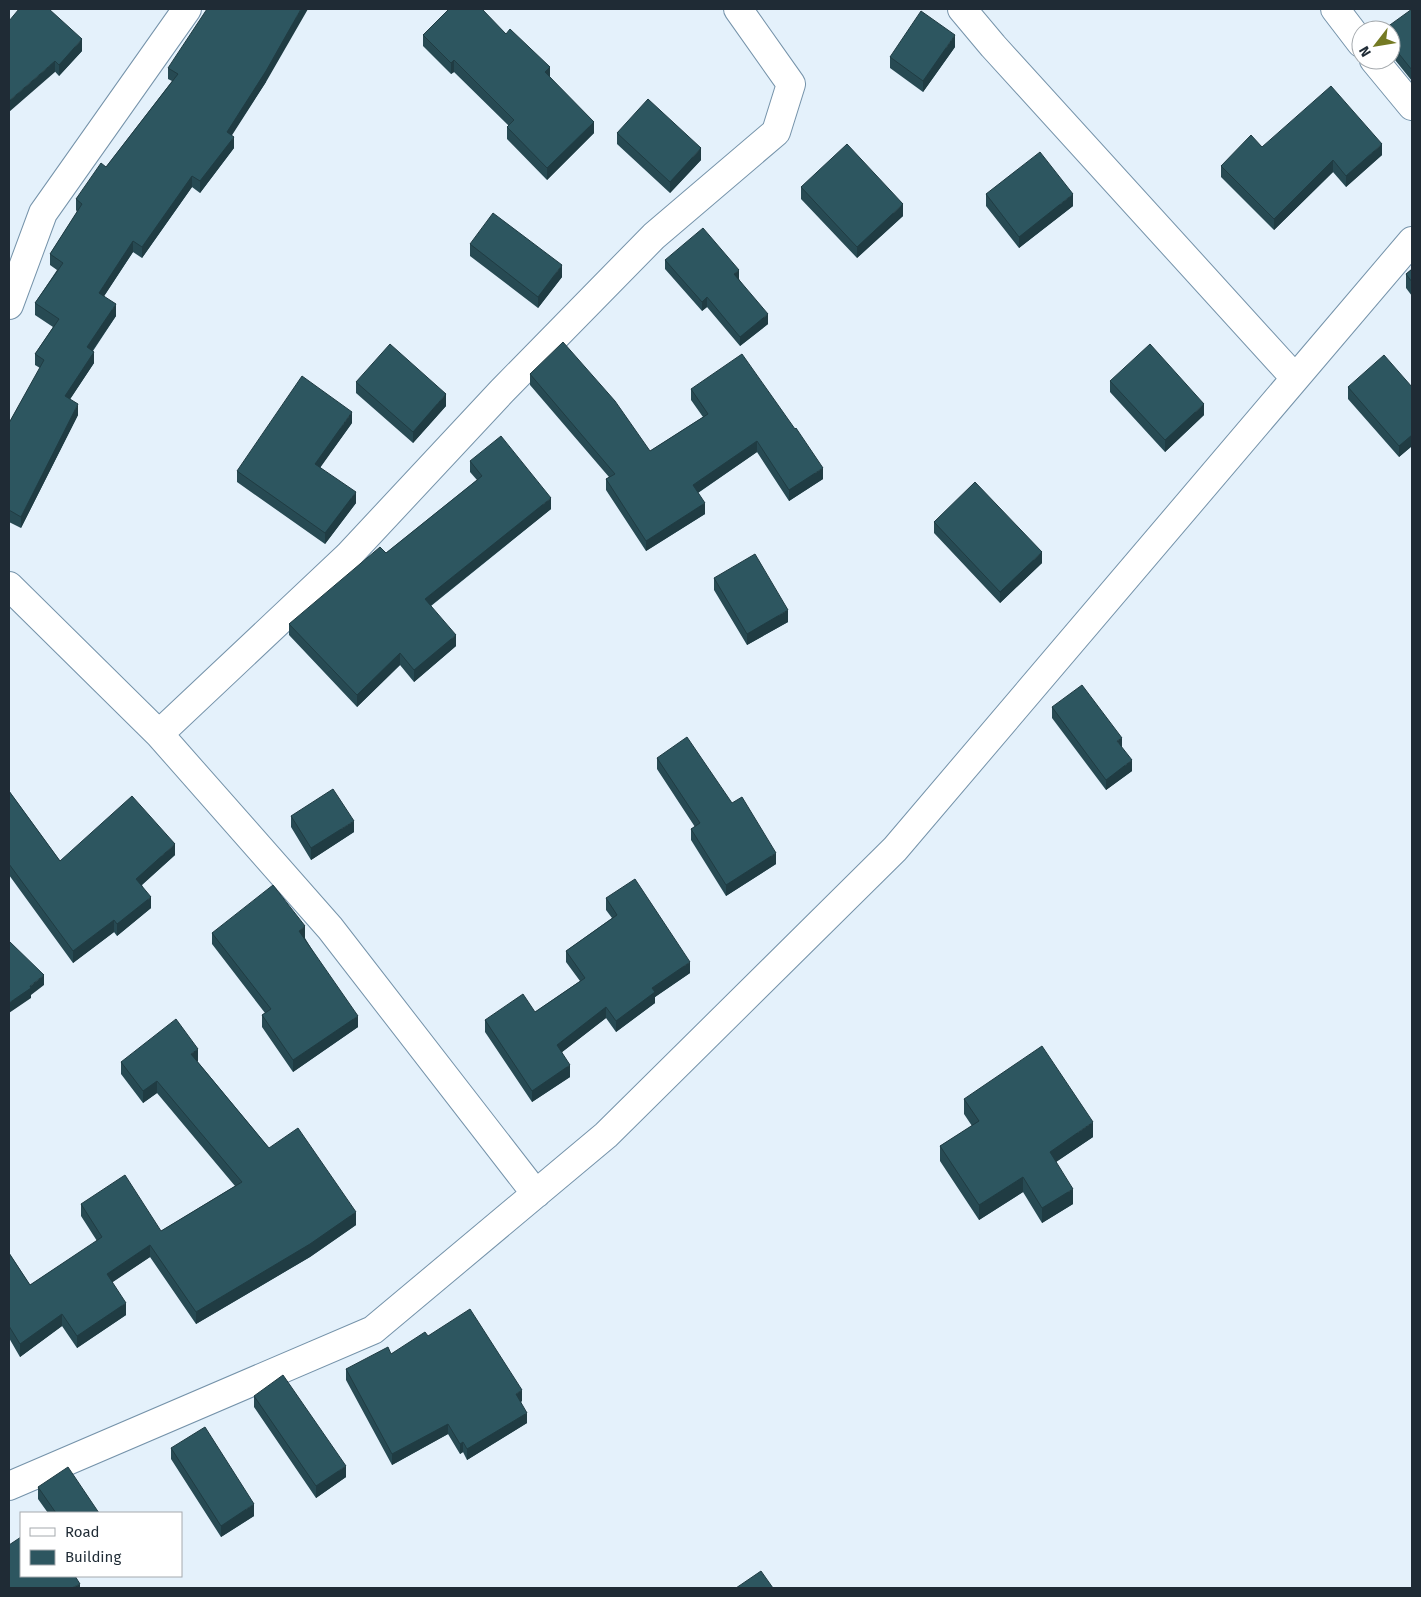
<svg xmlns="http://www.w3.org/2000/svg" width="1421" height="1597" viewBox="0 0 1421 1597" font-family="'Fira Sans',sans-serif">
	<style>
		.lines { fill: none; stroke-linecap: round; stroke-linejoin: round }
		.minor-casing { stroke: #7593aa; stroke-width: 30 }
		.minor { stroke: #fff; stroke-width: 28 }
		.wall { fill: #274a53 }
		.shaded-wall { fill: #203c43 }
		.building { fill: #2d5660; stroke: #203c43 }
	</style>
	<rect width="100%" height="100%" fill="#e4f1fb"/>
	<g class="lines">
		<g class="minor-casing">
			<path id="minor" d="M 962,9 L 993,46 L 1295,378
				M 1335,9 L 1361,43
				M 1374,60 L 1412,106
				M 9,305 L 43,213 L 187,9
				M 9,586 L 159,734 L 330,928 L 536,1194
				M 159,734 L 348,556 L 502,391 L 654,236 L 776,132 L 791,84 L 738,9
				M 9,1486 L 373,1330 L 606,1135 L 895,849 L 1412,241"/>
		</g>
		<use href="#minor" class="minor"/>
	</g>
	<path class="wall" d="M 1412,9 L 1412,81 L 1391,55 L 1391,30 Z
		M 9,21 L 82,51 L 59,76 Z
		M 423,35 L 550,77 L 594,133 L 547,180 L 507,139 L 507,127 L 509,126 L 454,72 L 451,74 L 423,46 Z
		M 955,47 L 923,92 L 890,68 L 890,57 Z
		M 168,68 L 266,82 L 231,135 L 234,148 L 200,193 L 192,187 L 142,258 L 133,252 L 104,296 L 116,316 L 93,351 L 94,363 L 70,399 L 78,415 L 21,528 L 9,522 L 9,423 L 40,368 L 35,365 L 35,354 L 53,327 L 35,315 L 35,303 L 57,270 L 50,265 L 50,254 L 77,212 L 76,210 L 76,199 L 106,167 L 172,81 L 168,79 Z
		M 617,133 L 701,160 L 670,193 L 617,144 Z
		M 1262,147 L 1382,155 L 1346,187 L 1333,172 L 1274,230 L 1221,177 L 1221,166 Z
		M 801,187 L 903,216 L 857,258 L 801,199 Z
		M 986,194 L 1073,206 L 1019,248 L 986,206 Z
		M 470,244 L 562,277 L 538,308 L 470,256 Z
		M 665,260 L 739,279 L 768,324 L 740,346 L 707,307 L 702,311 L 665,269 Z
		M 1412,269 L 1412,296 L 1406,288 L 1406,274 Z
		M 530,374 L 650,451 L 703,417 L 691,400 L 691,389 L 823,479 L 789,501 L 757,452 L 698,493 L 705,514 L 646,551 L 606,490 L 606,479 L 609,477 L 530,385 Z
		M 1110,381 L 1204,415 L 1165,452 L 1110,392 Z
		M 356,382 L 446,406 L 413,443 L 356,393 Z
		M 1348,387 L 1412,387 L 1412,446 L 1399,457 L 1348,399 Z
		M 352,423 L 320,467 L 356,503 L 325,544 L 237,482 L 237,471 Z
		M 470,461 L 551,509 L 431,606 L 456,646 L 414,682 L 400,665 L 357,707 L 289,635 L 289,624 L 386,553 L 477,480 L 470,472 Z
		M 934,522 L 1042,563 L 1000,603 L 934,533 Z
		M 714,578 L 788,622 L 747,645 L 714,590 Z
		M 1052,707 L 1132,771 L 1106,790 L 1052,718 Z
		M 657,758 L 732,803 L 776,864 L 726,896 L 691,840 L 691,829 L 695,827 L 657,769 Z
		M 9,791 L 60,861 L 175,855 L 142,885 L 151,908 L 117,936 L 114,932 L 73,963 L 9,875 Z
		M 291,816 L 354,832 L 311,860 L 291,827 Z
		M 606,898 L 690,973 L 655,997 L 655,1003 L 616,1032 L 606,1018 L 562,1052 L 570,1077 L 532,1102 L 485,1032 L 485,1020 L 535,1012 L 580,981 L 566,962 L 566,951 L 612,918 L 606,910 Z
		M 212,933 L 305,938 L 358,1027 L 293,1072 L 262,1027 L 262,1015 L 265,1013 L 212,944 Z
		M 197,1061 L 269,1148 L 356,1225 L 310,1257 L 196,1324 L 150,1257 L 112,1282 L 126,1315 L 77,1348 L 62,1326 L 20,1357 L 9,1338 L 9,1253 L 30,1285 L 97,1241 L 81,1216 L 81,1204 L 161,1231 L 235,1186 L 157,1093 L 143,1103 L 121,1074 L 121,1062 Z
		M 964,1099 L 1093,1137 L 1056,1162 L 1073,1204 L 1042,1223 L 1023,1192 L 979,1220 L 940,1161 L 940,1146 L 972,1126 L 964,1114 Z
		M 428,1336 L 522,1401 L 521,1402 L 527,1423 L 467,1460 L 463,1452 L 460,1454 L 448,1434 L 392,1465 L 346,1380 L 346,1369 L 391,1354 Z
		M 254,1396 L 346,1477 L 316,1498 L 254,1407 Z
		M 171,1448 L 254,1516 L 221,1537 L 171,1459 Z
		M 38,1487 L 99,1513 L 48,1513 L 38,1499 Z"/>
	<path class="shaded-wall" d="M 301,9 L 308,9 L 266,82 L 227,143 L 227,132 Z
		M 955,35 L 955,47 L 923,92 L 923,81 Z
		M 82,39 L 82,51 L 59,76 L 59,65 Z
		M 454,60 L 454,72 L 451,74 L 451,63 Z
		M 55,61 L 55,72 L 9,112 L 9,101 Z
		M 550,67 L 550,79 L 545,72 Z
		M 594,122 L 594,133 L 547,180 L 547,168 Z
		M 234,137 L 234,148 L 200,193 L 200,181 Z
		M 1382,144 L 1382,155 L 1346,187 L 1346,176 Z
		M 701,148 L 701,160 L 670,193 L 670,182 Z
		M 1333,160 L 1333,172 L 1274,230 L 1274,219 Z
		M 192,176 L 192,187 L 142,258 L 142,247 Z
		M 1073,194 L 1073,206 L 1019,248 L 1019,237 Z
		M 903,204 L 903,216 L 857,258 L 857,247 Z
		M 133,241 L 133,252 L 99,304 L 99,293 Z
		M 562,265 L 562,277 L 538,308 L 538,297 Z
		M 739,270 L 739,279 L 734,283 L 734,274 Z
		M 707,297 L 707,307 L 702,311 L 702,302 Z
		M 116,304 L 116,316 L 87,358 L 87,347 Z
		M 768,314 L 768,324 L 740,346 L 740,337 Z
		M 94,352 L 94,363 L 65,407 L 65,396 Z
		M 446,394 L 446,406 L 413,443 L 413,432 Z
		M 78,404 L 78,415 L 21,528 L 21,517 Z
		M 1204,404 L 1204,415 L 1165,452 L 1165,440 Z
		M 352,412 L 352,423 L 315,475 L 315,464 Z
		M 1412,435 L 1412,446 L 1399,457 L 1399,446 Z
		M 757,441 L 757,452 L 693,496 L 693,485 Z
		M 823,468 L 823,479 L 789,501 L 789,490 Z
		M 356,492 L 356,503 L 325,544 L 325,533 Z
		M 551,498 L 551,509 L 425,610 L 425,599 Z
		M 705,503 L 705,514 L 646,551 L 646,541 Z
		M 1042,552 L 1042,563 L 1000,603 L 1000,592 Z
		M 788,610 L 788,622 L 747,645 L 747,634 Z
		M 456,635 L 456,646 L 414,682 L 414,670 Z
		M 400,653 L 400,665 L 357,707 L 357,695 Z
		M 1122,738 L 1122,748 L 1117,741 Z
		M 1132,760 L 1132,771 L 1106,790 L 1106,780 Z
		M 354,821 L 354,832 L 311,860 L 311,848 Z
		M 175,844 L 175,855 L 136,890 L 136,879 Z
		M 776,853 L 776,864 L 726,896 L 726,885 Z
		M 151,897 L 151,908 L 117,936 L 117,924 Z
		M 114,920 L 114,932 L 73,963 L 73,951 Z
		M 305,926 L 305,938 L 299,942 L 299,931 Z
		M 690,962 L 690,973 L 655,997 L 655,1003 L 616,1032 L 616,1021 L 652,988 Z
		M 44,975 L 44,985 L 31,995 L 31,998 L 9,1013 L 9,1003 Z
		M 606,1007 L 606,1018 L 557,1056 L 557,1045 Z
		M 358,1016 L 358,1027 L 293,1072 L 293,1060 Z
		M 198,1049 L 198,1061 L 191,1066 L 191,1054 Z
		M 570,1065 L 570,1077 L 532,1102 L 532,1091 Z
		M 157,1081 L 157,1093 L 143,1103 L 143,1091 Z
		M 1093,1122 L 1093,1137 L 1050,1166 L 1050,1152 Z
		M 1023,1177 L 1023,1192 L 979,1220 L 979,1205 Z
		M 1073,1189 L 1073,1204 L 1042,1223 L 1042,1208 Z
		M 356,1212 L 356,1225 L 310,1257 L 196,1324 L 196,1312 Z
		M 150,1245 L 150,1257 L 107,1286 L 107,1274 Z
		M 126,1303 L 126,1315 L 77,1348 L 77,1336 Z
		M 62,1314 L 62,1326 L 20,1357 L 20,1344 Z
		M 522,1390 L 522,1401 L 516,1404 L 516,1394 Z
		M 527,1413 L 527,1423 L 467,1460 L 467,1449 Z
		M 448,1424 L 448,1434 L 392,1465 L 392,1454 Z
		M 463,1442 L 463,1452 L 460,1454 L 460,1444 Z
		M 346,1466 L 346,1477 L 316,1498 L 316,1486 Z
		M 254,1504 L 254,1516 L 221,1537 L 221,1526 Z
		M 80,1584 L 80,1588 L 72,1588 Z"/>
	<path class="building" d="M 19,9 L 49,9 L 82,39 L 59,65 L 55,61 L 9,101 L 9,21 Z
		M 207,9 L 301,9 L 266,71 L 227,132 L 234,137 L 200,181 L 192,176 L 142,247 L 133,241 L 99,293 L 116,304 L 87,347 L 94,352 L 65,396 L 78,404 L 21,517 L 9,510 L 9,423 L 44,360 L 35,354 L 59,319 L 35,303 L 63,263 L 50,254 L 82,204 L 76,199 L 101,163 L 106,167 L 178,74 L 168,68 Z
		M 449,9 L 482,9 L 506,34 L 510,29 L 550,67 L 545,72 L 594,122 L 547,168 L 507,127 L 514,120 L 454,60 L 451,63 L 423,35 Z
		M 1412,9 L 1412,70 L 1391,44 L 1391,30 L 1383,30 Z
		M 921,11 L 955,35 L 923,81 L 890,57 Z
		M 1331,86 L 1382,144 L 1346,176 L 1333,160 L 1274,219 L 1221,166 L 1251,135 L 1262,147 Z
		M 648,99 L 701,148 L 670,182 L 617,133 Z
		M 847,144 L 903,204 L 857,247 L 801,187 Z
		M 1040,152 L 1073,194 L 1019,237 L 986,194 Z
		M 493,213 L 562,265 L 538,297 L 470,244 Z
		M 703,228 L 739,270 L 734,274 L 768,314 L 740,337 L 707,297 L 702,302 L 665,260 Z
		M 1412,269 L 1412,282 L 1406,274 Z
		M 563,342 L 615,401 L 650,451 L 708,414 L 691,389 L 742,354 L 795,429 L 796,428 L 823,468 L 789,490 L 757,441 L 693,485 L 705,503 L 646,541 L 606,479 L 615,474 L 530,374 Z
		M 390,344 L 446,394 L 413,432 L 356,382 Z
		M 1150,344 L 1204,404 L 1165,440 L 1110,381 Z
		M 1384,355 L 1412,387 L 1412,435 L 1399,446 L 1348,387 Z
		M 302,376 L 352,412 L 315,464 L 356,492 L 325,533 L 237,471 Z
		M 501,436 L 551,498 L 425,599 L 456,635 L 414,670 L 400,653 L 357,695 L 289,624 L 380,547 L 386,553 L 482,476 L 470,461 Z
		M 975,482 L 1042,552 L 1000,592 L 934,522 Z
		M 755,554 L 788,610 L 747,634 L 714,578 Z
		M 1082,685 L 1122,738 L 1117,741 L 1132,760 L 1106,780 L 1052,707 Z
		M 687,737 L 732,803 L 742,797 L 776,853 L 726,885 L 691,829 L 700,823 L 657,758 Z
		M 333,789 L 354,821 L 311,848 L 291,816 Z
		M 9,791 L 60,861 L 132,796 L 175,844 L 136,879 L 151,897 L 117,924 L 114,920 L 73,951 L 9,864 Z
		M 635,879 L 690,962 L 652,988 L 655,992 L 616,1021 L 606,1007 L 557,1045 L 570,1065 L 532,1091 L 485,1020 L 523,994 L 535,1012 L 585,978 L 566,951 L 617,915 L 606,898 Z
		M 273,885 L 305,926 L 299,931 L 358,1016 L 293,1060 L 262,1015 L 271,1009 L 212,933 Z
		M 9,941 L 44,975 L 30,986 L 31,988 L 9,1003 Z
		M 176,1019 L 198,1049 L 191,1054 L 269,1148 L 298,1128 L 356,1212 L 310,1244 L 196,1312 L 150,1245 L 107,1274 L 126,1303 L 77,1336 L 62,1314 L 20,1344 L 9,1326 L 9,1253 L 30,1285 L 102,1237 L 81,1204 L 125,1175 L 161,1231 L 242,1182 L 157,1081 L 143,1091 L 121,1062 Z
		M 1042,1046 L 1093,1122 L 1050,1152 L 1073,1189 L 1042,1208 L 1023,1177 L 979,1205 L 940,1146 L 979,1121 L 964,1099 Z
		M 470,1309 L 522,1390 L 516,1394 L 527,1413 L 467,1449 L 463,1442 L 460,1444 L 448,1424 L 392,1454 L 346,1369 L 388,1347 L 391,1354 L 425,1332 L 428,1336 Z
		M 283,1375 L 346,1466 L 316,1486 L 254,1396 Z
		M 205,1427 L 254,1504 L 221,1526 L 171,1448 Z
		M 68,1467 L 99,1513 L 56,1513 L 38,1487 Z
		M 21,1537 L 21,1576 L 75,1576 L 80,1584 L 72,1588 L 9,1588 L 9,1545 Z
		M 761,1571 L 773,1588 L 736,1588 Z"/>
	<rect width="1421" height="1597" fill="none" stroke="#1f2b35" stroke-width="20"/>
	<rect x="20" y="1512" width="162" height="65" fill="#ffffff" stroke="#a5aaae"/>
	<rect x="30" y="1528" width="25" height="8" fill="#ffffff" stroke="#a5aaae"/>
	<text x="65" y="1537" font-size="15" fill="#1f2b35">Road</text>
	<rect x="30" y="1550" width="25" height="15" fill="#2d5660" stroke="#a5aaae"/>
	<text x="65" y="1562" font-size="15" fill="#1f2b35">Building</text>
	<g transform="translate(1376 45) rotate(239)"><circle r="24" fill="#ffffff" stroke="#a5aaae"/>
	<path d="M0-4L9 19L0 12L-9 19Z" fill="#747a23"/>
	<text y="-8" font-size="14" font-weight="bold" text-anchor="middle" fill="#1f2b35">N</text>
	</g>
</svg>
